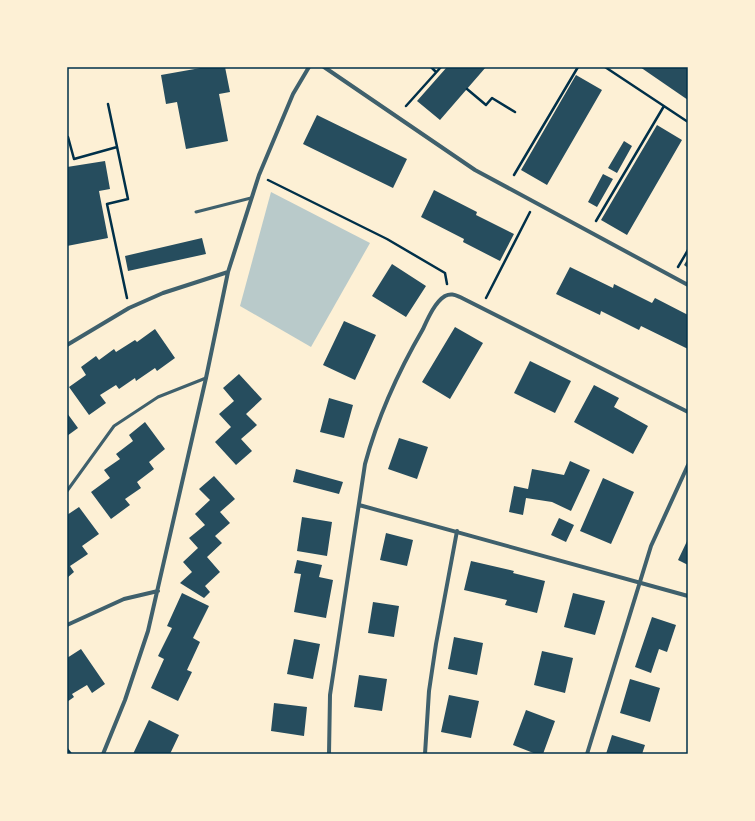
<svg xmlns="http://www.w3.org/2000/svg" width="755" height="821" viewBox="0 0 755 821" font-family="Karla,sans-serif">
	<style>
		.green { fill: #b9caca }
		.building { fill: #264d5e }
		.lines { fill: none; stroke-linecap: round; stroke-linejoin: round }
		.path { stroke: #003049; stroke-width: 2.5 }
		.service { stroke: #3f606c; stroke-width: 3 }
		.minor { stroke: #3f606c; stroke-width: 4 }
		.neatline { fill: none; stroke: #003049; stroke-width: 1.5 }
	</style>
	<rect width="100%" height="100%" fill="#fdf0d5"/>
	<path class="green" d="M 271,192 L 370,243 L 311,347 L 240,306 Z"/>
	<path class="building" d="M 206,67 L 225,67 L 230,92 L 219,94 L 228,141 L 186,149 L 177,102 L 166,104 L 161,75 Z
		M 447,67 L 486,67 L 440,120 L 417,101 Z
		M 640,67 L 688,67 L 688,100 Z
		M 576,75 L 602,90 L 547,185 L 521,170 Z
		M 317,115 L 407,159 L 393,188 L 303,144 Z
		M 657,125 L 682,140 L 627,235 L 601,220 Z
		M 624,141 L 632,146 L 617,173 L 608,168 Z
		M 105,161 L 110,189 L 99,191 L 108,238 L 67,246 L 67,167 Z
		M 603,174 L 613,179 L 597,207 L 588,202 Z
		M 434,190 L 477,212 L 476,215 L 514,234 L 500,261 L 463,242 L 464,239 L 421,217 Z
		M 202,238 L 206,254 L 128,271 L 125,256 Z
		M 688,258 L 688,268 L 684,265 Z
		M 392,264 L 426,286 L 406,317 L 372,296 Z
		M 570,267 L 613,288 L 614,284 L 652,303 L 655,298 L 688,315 L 688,349 L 641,326 L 639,330 L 601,311 L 600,315 L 556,294 Z
		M 344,321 L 376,335 L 355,380 L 323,365 Z
		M 455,327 L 483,343 L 450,399 L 422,382 Z
		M 155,329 L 175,358 L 157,371 L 155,368 L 136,381 L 135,378 L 119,389 L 116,385 L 100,395 L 106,403 L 89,415 L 69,387 L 86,375 L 81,367 L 96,356 L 99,360 L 114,349 L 116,352 L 135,340 L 137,342 Z
		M 530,361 L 571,381 L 555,413 L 514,393 Z
		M 239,374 L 262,399 L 246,414 L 257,425 L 241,439 L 252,451 L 236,465 L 215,442 L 231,427 L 219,414 L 234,401 L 223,388 Z
		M 594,385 L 619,398 L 614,407 L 648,426 L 633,454 L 574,422 Z
		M 329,398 L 353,405 L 344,438 L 320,432 Z
		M 67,413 L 78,428 L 67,436 Z
		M 145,422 L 165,449 L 149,462 L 154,469 L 137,482 L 141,488 L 125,499 L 130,505 L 111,519 L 91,492 L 110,478 L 104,470 L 120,459 L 116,454 L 133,441 L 129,435 Z
		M 399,438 L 428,447 L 417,479 L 388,469 Z
		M 570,461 L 590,470 L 571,511 L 552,502 L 526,498 L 523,515 L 509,512 L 514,486 L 528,489 L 532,469 L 564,475 Z
		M 296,469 L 343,482 L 339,494 L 293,482 Z
		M 214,476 L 235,499 L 220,512 L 230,523 L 215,536 L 222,543 L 207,557 L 220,572 L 205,586 L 210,592 L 204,598 L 180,583 L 192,572 L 183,562 L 198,548 L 189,538 L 205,525 L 195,514 L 210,500 L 199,489 Z
		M 603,478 L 634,492 L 611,544 L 580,531 Z
		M 79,507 L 99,534 L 82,546 L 88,554 L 70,566 L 74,572 L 67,578 L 67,515 Z
		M 302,517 L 332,522 L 327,556 L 297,551 Z
		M 559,518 L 574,525 L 566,542 L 551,535 Z
		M 386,533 L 413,540 L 407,566 L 380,560 Z
		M 688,539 L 688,565 L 678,560 Z
		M 297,560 L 322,565 L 319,577 L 333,580 L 326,618 L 294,612 L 301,574 L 294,573 Z
		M 471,561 L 514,571 L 513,573 L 545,581 L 537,613 L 505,605 L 507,600 L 464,590 Z
		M 182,593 L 209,606 L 193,638 L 200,642 L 187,670 L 192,672 L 178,701 L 151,688 L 164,659 L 158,656 L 172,628 L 167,626 Z
		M 573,593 L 605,601 L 595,635 L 564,627 Z
		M 373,602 L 399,606 L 394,637 L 368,633 Z
		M 652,617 L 676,625 L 667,652 L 659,649 L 651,673 L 635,667 Z
		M 454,637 L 483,643 L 477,675 L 448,669 Z
		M 294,639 L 320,644 L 313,679 L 287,674 Z
		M 81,649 L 105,684 L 92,693 L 87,685 L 72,694 L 74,697 L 67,702 L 67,658 Z
		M 542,651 L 573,658 L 565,693 L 534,685 Z
		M 359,675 L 387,679 L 382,711 L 354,707 Z
		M 630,679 L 660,688 L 650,722 L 620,713 Z
		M 449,695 L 479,701 L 471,738 L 441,732 Z
		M 274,703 L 307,707 L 304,736 L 271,731 Z
		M 526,710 L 555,721 L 543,754 L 536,754 L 513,745 Z
		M 149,720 L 179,735 L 170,754 L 133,754 Z
		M 612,735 L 645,745 L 642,754 L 606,754 Z"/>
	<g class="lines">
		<path class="path" d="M 431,67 L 436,72
			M 605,67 L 688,122
			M 467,89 L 486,105 L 492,98 L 515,112
			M 108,104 L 128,199 L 107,204 L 127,298
			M 406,106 L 441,67
			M 68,137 L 74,159 L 117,147
			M 514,175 L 578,67
			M 268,180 L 387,239 L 445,273 L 447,284
			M 596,221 L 664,106
			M 678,267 L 688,250
			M 486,298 L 530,212
			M 67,749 L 71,754"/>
		<path class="service" d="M 196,212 L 251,198
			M 67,491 L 114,426 L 158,397 L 206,378"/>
		<path class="minor" d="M 324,67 L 475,170 L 688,285
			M 67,345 L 129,308 L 163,293 L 228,272
			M 359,505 L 688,596
			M 67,625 L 124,599 L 158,591
			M 103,754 L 125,700 L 148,631 L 206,378 L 228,272 L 259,175 L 293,94 L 309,67
			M 329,754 L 330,695 L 365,464 C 378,416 398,372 423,329 C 428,318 435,302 445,296 C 451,293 455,295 460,297 L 688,412
			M 425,754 L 429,691 L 436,644 L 457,531
			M 587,754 L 651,546 L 688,465"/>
	</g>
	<rect width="755" height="821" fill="none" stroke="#fdf0d5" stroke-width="136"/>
	<rect x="68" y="68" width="619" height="685" class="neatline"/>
</svg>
